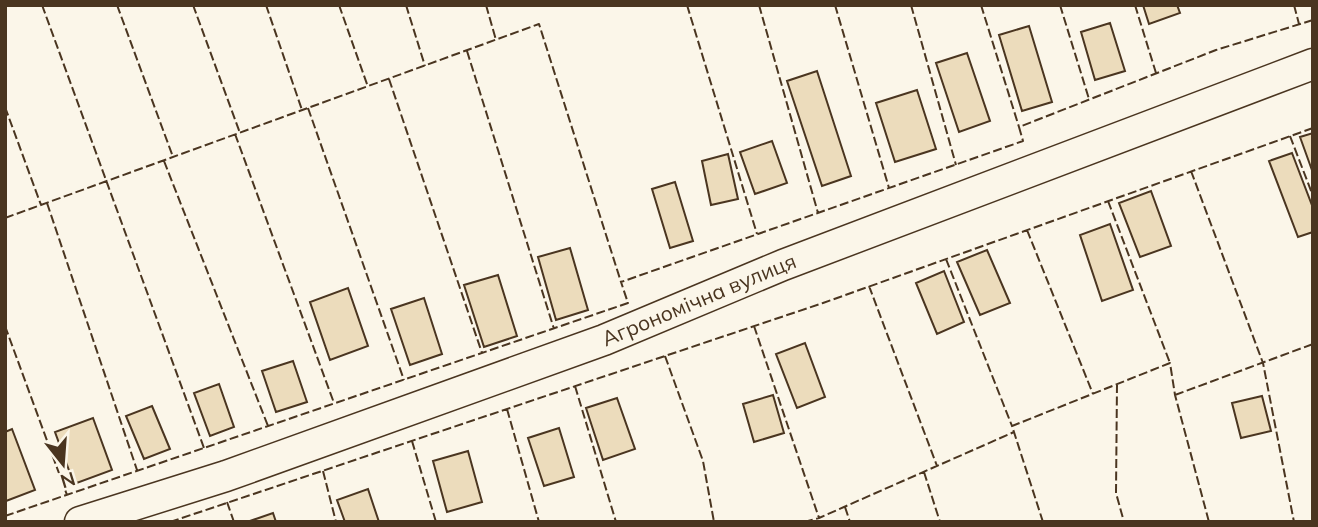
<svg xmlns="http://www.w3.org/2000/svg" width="1318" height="527" viewBox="0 0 1318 527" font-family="Mulish,sans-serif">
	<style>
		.building { fill: #ecdcbc; stroke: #4a3520; stroke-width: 2 }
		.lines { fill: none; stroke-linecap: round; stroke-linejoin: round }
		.street-casing { stroke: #4a3520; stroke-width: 33 }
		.street { stroke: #fbf6e9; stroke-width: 30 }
		.fence { stroke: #4a3520; stroke-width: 2; stroke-dasharray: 9 3.5; stroke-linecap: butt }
		.labels { text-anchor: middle; stroke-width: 5; stroke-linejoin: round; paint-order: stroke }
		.street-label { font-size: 21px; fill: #4a3520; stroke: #fbf6e9 }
	</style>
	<rect width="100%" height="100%" fill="#fbf6e9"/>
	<path class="building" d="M 1143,5 L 1177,5 L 1180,13 L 1149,24 Z
		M 1110,23 L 1125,71 L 1095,80 L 1081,32 Z
		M 1029,26 L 1052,102 L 1022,111 L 999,35 Z
		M 967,53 L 990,121 L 959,132 L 936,63 Z
		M 817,71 L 851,176 L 822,186 L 787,81 Z
		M 917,90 L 936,149 L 895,162 L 876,103 Z
		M 1313,133 L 1313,173 L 1300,137 Z
		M 772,141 L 787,183 L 755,194 L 740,152 Z
		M 1292,153 L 1313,208 L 1313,232 L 1298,237 L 1269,161 Z
		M 728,154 L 738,199 L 711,205 L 702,161 Z
		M 675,182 L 693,241 L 670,248 L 652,189 Z
		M 1151,191 L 1171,246 L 1140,257 L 1119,203 Z
		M 1110,224 L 1133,290 L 1102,301 L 1080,235 Z
		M 570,248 L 588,310 L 556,320 L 538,257 Z
		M 987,250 L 1010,303 L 980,315 L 957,262 Z
		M 944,271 L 964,322 L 937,334 L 916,283 Z
		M 498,275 L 517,336 L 484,347 L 464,285 Z
		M 348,288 L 368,346 L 330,360 L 310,302 Z
		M 424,298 L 442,354 L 410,365 L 391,309 Z
		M 805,343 L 825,397 L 797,408 L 776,354 Z
		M 293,361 L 307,402 L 276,412 L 262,371 Z
		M 219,384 L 234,427 L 210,436 L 194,393 Z
		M 773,395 L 784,433 L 754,442 L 743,404 Z
		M 1262,396 L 1271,431 L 1241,438 L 1232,403 Z
		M 617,398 L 635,449 L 603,460 L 586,408 Z
		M 152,406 L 170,449 L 144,459 L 126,416 Z
		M 93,418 L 112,470 L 74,484 L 55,432 Z
		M 559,428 L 574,477 L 544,486 L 528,438 Z
		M 12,429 L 35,490 L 6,501 L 5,432 Z
		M 468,451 L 482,502 L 447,512 L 433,461 Z
		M 368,489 L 379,522 L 345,522 L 337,500 Z
		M 273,513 L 276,522 L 247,522 Z"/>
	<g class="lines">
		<g class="street-casing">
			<g id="street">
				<path id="s1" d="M 80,522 L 226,476 L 604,340 L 783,265 L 1313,64"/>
			</g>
		</g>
		<use href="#street" class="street"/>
		<path class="fence" d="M 42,5 L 204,448
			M 117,5 L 173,157
			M 193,5 L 240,133
			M 266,5 L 302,110
			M 339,5 L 368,87
			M 406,5 L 425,66
			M 486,5 L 496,40
			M 687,5 L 757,234
			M 759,5 L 818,213
			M 835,5 L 889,188
			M 911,5 L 956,165
			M 981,5 L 1019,127
			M 1060,5 L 1089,99
			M 1135,5 L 1156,73
			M 1294,5 L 1299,24
			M 467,51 L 554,329
			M 389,79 L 482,353
			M 5,107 L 41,205
			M 308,108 L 404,380
			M 235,134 L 334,403
			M 1290,136 L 1313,196
			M 164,161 L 268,426
			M 1191,171 L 1263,363 L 1294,522
			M 1108,201 L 1170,363
			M 47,203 L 137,470
			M 5,218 L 539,24 L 621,282
			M 1027,230 L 1093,394
			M 946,259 L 1012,426
			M 869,286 L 937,466
			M 5,326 L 67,495
			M 754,326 L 819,518
			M 665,356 L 703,461 L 714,522
			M 1117,384 L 1116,493 L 1124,522
			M 575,386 L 616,522
			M 1175,395 L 1313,344
			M 507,409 L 539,522
			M 412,441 L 436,522
			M 323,471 L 336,522
			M 924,472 L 940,522
			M 227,502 L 234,522
			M 845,507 L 850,522
			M 5,516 L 628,303 L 621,282 L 1023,141 L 1019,127 L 1216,50 L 1313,20
			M 170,522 L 823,303 L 1313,128
			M 804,522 L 819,518 L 1014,432
			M 1043,522 L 1012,426 L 1170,363 L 1175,395 L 1209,522"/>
	</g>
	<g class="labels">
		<g class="street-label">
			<text dy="7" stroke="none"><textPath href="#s1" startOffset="658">Агрономічна вулиця</textPath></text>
		</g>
	</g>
	<rect width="1318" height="527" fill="none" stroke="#4a3520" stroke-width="14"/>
	<g transform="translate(63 464) rotate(163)" stroke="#fbf6e9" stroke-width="5" paint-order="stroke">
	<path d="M0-5L12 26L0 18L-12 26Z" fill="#4a3520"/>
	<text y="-10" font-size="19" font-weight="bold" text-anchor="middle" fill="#4a3520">N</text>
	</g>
</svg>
